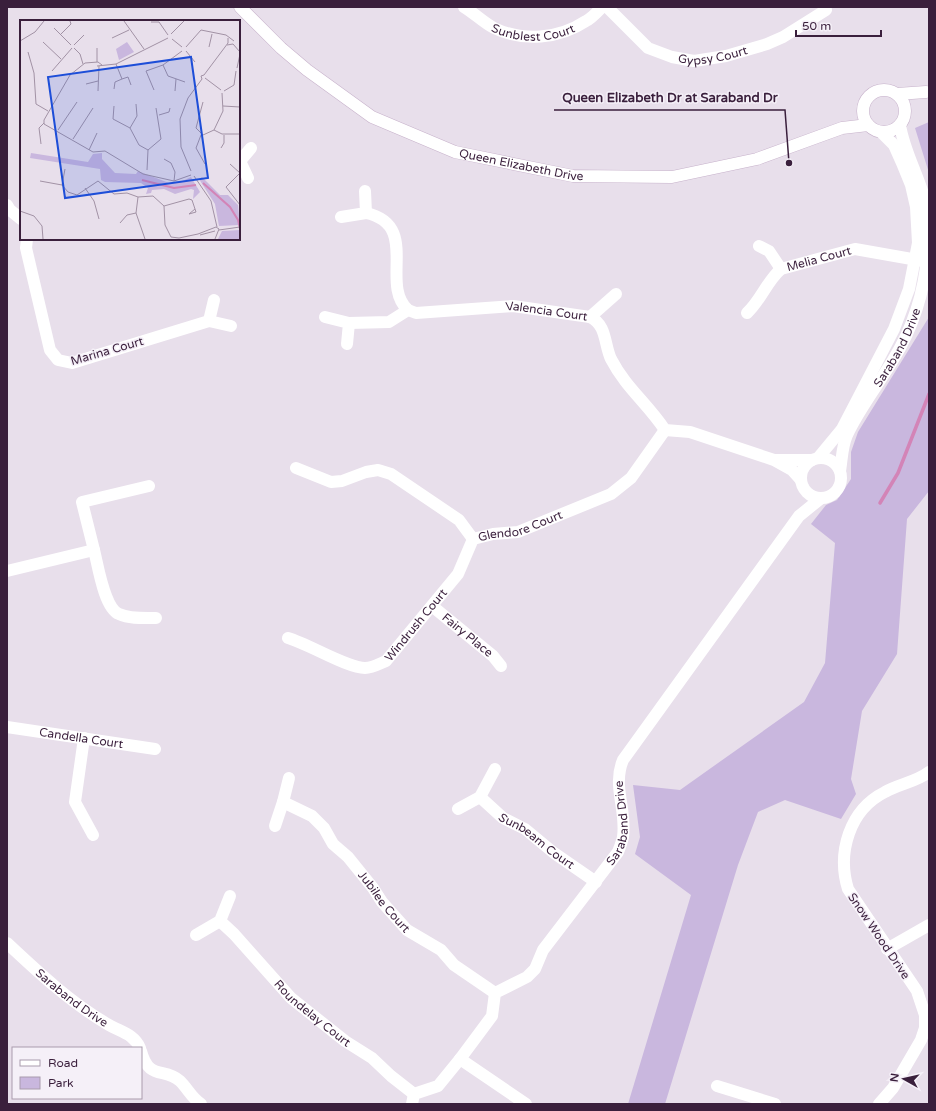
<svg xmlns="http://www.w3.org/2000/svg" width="936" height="1111" viewBox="0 0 936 1111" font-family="'Varela Round',sans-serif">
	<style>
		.green { fill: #c9b7de }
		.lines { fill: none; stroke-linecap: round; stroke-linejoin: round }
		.stream { stroke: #d384b7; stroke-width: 3.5 }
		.secondary-casing { stroke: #c7b2cb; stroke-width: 13 }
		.street { stroke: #fff; stroke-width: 12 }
		.secondary { stroke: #fff; stroke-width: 12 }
		.labels { text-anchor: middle; stroke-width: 3; stroke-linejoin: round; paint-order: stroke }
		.street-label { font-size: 12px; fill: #3a1f3c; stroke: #f5f0f8 }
		.inset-river { fill: none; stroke: #d384b7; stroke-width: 2 }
		.inset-road { fill: none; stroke: #a292a5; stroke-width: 1 }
		.view { fill: #1d4ed8; fill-opacity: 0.15; stroke: #1d4ed8; stroke-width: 2 }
		.inset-edge { fill: none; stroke: #3a1f3c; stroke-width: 2 }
		.leader { fill: none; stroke: #3a1f3c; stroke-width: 1.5 }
		.callout-dot { fill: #3a1f3c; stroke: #f5f0f8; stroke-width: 1.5 }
		.callout-label { font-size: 13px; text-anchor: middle; font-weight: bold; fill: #3a1f3c; stroke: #f5f0f8; stroke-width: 3; stroke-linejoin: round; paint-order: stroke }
	</style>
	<rect width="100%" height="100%" fill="#e8dfeb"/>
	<path class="green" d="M 929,122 L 929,173 L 915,128 Z
		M 929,317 L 929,491 L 907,519 L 897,654 L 862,711 L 851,779 L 856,794 L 841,819 L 785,800 L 758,812 L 738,865 L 665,1104 L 628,1104 L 691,895 L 635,854 L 640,837 L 633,785 L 680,790 L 804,702 L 825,663 L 835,543 L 811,524 L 826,505 L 837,500 L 851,479 L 851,452 L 858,432 Z"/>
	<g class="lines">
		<path class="stream" d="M 880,503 L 898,473 L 929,394"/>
		<g class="secondary-casing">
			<g id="secondary">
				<path id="s15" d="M 240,7 L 281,48 L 307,70 L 372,117 L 455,152 L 573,176 L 672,177 L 757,159 L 842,128 L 868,125"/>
				<circle cx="884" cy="111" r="21"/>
				<path d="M 897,94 L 926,92"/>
			</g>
		</g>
		<g class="street">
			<path id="s1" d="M 464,7 C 474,13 484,23 494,28 C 523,42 559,39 586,21 C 592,18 597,12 602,7"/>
			<path id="s2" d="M 607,7 L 648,48 L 672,57 L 694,61 L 726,56 L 767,44 L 783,37 L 826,10"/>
			<path d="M 248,178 L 240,161 L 251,148"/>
			<path d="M 7,205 L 10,210 L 21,219"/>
			<path d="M 366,213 C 421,225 379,284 408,310"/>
			<path d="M 341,217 L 366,213 L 365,191"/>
			<path d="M 27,239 L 26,248 L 50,350 L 58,360 L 72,363 L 209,321"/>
			<path d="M 759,246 L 769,251 L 781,269"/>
			<path d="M 214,300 L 209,321 L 231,326"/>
			<path id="s3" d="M 747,313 C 761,300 767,281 781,269 L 855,249 L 923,261"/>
			<path d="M 325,317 L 349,323 L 347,344"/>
			<path d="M 590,317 L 616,294"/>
			<path id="s4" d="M 349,323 L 389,322 L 408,310 L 416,313 L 513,306 L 590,317 C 607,325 604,344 611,359 C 626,388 647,403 665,430 L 690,432 L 774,460 L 792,470 L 801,480"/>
			<circle cx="821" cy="478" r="20"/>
			<path d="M 818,458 L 842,429 L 894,329 L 909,289 L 918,243 L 916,207 L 911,185 L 902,163 L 894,145 L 881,132"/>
			<path d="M 775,460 L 812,460"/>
			<path id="s5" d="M 296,468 L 331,482 L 342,481 L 366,472 L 378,470 L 391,474 L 459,520 L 473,539 L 493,534 L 518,532 L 611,494 L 631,478 L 665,430"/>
			<path id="s6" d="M 840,471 C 842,459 842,446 847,435 C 859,409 878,385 893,360 C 919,318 930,270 928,221 C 927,188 905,158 900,125"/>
			<path d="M 94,550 C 98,565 104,608 119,614 C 130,619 144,618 156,618"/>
			<path d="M 7,571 L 94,550 L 82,502 L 149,486"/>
			<path id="s7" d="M 432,606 L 493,656 L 501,666"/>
			<path id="s8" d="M 288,638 C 309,644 347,668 365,668 C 372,668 379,664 386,661 L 458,574 L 473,539"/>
			<path id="s9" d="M 7,727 L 155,749"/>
			<path d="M 84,738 L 75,802 L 93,835"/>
			<path id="s10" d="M 480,797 L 503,818 L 525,829 L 554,853 L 596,882"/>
			<path id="s11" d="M 283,802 L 312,816 L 324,828 L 333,844 L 348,857 L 373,888 L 382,902 L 407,930 L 441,950 L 454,965 L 495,993"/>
			<path d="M 458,809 L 480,797 L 495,769"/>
			<path d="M 275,826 L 283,802 L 289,778"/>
			<path id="s12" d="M 220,921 L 234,934 L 291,998 L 345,1041 L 372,1058 L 391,1076 L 414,1094"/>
			<path d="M 196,935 L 220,921 L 230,896"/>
			<path id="s13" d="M 7,943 C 39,973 71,1003 109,1025 C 121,1032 134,1034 140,1048"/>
			<path d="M 887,949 L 929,925"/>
			<path d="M 141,1051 C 149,1081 164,1067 180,1081 C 188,1089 191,1097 201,1104"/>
			<path d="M 460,1059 L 526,1104"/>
			<path d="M 717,1086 L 775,1104"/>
			<path id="s14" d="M 412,1104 L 414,1094 L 438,1086 L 460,1059 L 492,1016 L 495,993 L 527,977 L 535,969 L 543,950 L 618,852 C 620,847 622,842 623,837 C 627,810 612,786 623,760 L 799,516 L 820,499"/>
			<path d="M 879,1104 L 893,1088 L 921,1040 L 925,1028 L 925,1015 L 917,991 L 848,889 C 837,853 849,810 885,792 C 899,784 916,782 929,772"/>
		</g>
		<use href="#secondary" class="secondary"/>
	</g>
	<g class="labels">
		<g class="street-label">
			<text dy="4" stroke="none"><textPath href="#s1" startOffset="77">Sunblest Court</textPath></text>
			<text dy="4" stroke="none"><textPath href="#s2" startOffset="125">Gypsy Court</textPath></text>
			<text dy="4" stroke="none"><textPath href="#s15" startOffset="330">Queen Elizabeth Drive</textPath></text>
			<text dy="4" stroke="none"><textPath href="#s3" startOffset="95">Melia Court</textPath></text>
			<text dy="4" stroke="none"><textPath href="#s4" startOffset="202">Valencia Court</textPath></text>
			<text dy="4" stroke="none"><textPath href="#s6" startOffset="138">Saraband Drive</textPath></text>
			<text transform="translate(107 351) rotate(-16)" y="4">Marina Court</text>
			<text dy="4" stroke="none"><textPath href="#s5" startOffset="255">Glendore Court</textPath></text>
			<text dy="4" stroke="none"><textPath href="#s8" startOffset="152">Windrush Court</textPath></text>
			<text dy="4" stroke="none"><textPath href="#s7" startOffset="46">Fairy Place</textPath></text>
			<text dy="4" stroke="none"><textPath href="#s9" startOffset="75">Candella Court</textPath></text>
			<text dy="4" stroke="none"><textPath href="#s14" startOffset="367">Saraband Drive</textPath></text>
			<text dy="4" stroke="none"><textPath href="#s10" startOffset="72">Sunbeam Court</textPath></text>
			<text dy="4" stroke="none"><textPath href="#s11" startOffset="145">Jubilee Court</textPath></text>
			<text transform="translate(879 936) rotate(56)" y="4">Snow Wood Drive</text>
			<text dy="4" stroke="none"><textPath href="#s13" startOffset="85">Saraband Drive</textPath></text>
			<text dy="4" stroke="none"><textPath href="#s12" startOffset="131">Roundelay Court</textPath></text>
		</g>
	</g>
	<g transform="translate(20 20)">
		<rect width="220" height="220" fill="#e8dfeb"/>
		<path d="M 107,22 L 114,32 L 99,40 L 96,29 ZM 11,133 L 68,142 L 73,134 L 82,133 L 82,139 L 95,153 L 116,154 L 118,151 L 149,163 L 158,163 L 171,157 L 180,172 L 173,179 L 174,170 L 171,169 L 155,174 L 144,169 L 132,170 L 131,173 L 126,174 L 128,168 L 121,163 L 85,162 L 81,160 L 80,149 L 10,138 ZM 182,157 L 200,175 L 208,175 L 218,185 L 220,205 L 199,206 L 195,184 L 179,159 ZM 220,210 L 220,219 L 198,219 L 202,211 Z" fill="#c9b7de"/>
		<path class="inset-river" d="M 122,160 L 154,168 L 176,165M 183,163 L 210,187 L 218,200 L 220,209"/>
		<path class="inset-road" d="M 104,1 L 124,29M 131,2 L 139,2 L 148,15M 34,8 L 51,25M 151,14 L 164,1M 40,15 L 51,4 L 50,1M 92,18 L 109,10M 152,19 L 162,27M 0,21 L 15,12 L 24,1M 23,22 L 41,39M 54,25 L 64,15M 207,25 L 213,24 L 220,32M 166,27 L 181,10 L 206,15 L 214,21M 189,27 L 192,14M 54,28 L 60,34 L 63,44M 77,28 L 77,42M 166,31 L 175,42M 8,32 L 14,53 L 16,84 L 28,91M 96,44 L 102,59 L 108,57 L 111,65M 82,45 L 78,42 L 65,43 L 50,55 L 24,100 L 24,104 L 73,132 L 85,131 L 123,154 L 154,161 L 171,155M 143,45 L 148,56 L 165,62M 77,46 L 96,44 L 148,18M 217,48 L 220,34M 32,51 L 52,28M 184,55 L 208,23 L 208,18M 185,58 L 201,70M 66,64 L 78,61M 94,69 L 95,62 L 102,59M 134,70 L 126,51 L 143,45 L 162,31M 78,71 L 79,46M 155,71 L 156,59M 204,71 L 214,65 L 216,51M 183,82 L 176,108 L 183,115 L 194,110M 116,84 L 117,96 L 110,108 L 119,125 L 128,130M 94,86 L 93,99 L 110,108M 203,86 L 220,87M 139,95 L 149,92 L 150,88M 38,110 L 57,82M 194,110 L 203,91 L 202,73M 194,110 L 202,114 L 220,114M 181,115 L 176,128 L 185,144M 53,119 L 73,88M 21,124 L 19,108 L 24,103M 201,128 L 204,123 L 204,115M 69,130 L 77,113M 144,139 L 151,143 L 155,152 L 154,161M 210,144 L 220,153M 45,149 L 42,165 L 48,172 L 57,175 L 78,161 L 94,174 L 107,173 L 118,177 L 133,176 L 144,186 L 145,205 L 151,217 L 159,218 L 178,214 L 196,207 L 199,209 L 195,219M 127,150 L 128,130 L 141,119 L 136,88M 171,151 L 161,127 L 160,99 L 168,78 L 182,59 L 181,56 L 184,55M 220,153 L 206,167 L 220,185M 174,156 L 191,181 L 197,207M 20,161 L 42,165M 65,168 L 74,181 L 79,199M 118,177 L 116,193 L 125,219M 144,186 L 169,179 L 172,180 L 176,192 L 169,194 L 175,189M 0,191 L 14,196 L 22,206 L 23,219M 100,203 L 107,195 L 116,193M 199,210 L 220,207M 180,215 L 195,211"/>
		<path class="view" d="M 171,37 L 188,158 L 45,178 L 28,57 Z"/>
		<rect width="220" height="220" class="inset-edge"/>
	</g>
	<path class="leader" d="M789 163L785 110H554"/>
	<circle class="callout-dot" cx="789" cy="163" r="4"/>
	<g class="callout-label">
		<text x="670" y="102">Queen Elizabeth Dr at Saraband Dr</text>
	</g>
	<rect width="936" height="1111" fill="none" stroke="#3a1f3c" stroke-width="16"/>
	<rect x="12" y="1047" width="130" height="52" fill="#f5f0f8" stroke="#aa9cad"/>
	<rect x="20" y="1060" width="20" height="6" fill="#ffffff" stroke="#aa9cad"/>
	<text x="48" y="1067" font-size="12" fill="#3a1f3c">Road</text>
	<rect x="20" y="1077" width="20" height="12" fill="#c9b7de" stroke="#aa9cad"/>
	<text x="48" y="1087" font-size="12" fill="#3a1f3c">Park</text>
	<g transform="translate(904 1079) rotate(278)" stroke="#f5f0f8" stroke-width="3" paint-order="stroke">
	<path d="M0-3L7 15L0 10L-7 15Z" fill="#3a1f3c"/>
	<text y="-6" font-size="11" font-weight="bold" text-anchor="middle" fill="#3a1f3c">N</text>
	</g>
	<path d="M796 30v6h85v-6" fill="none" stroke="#3a1f3c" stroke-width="2"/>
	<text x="802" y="30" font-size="12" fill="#3a1f3c" stroke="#f5f0f8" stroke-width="3" paint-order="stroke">50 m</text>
</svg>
